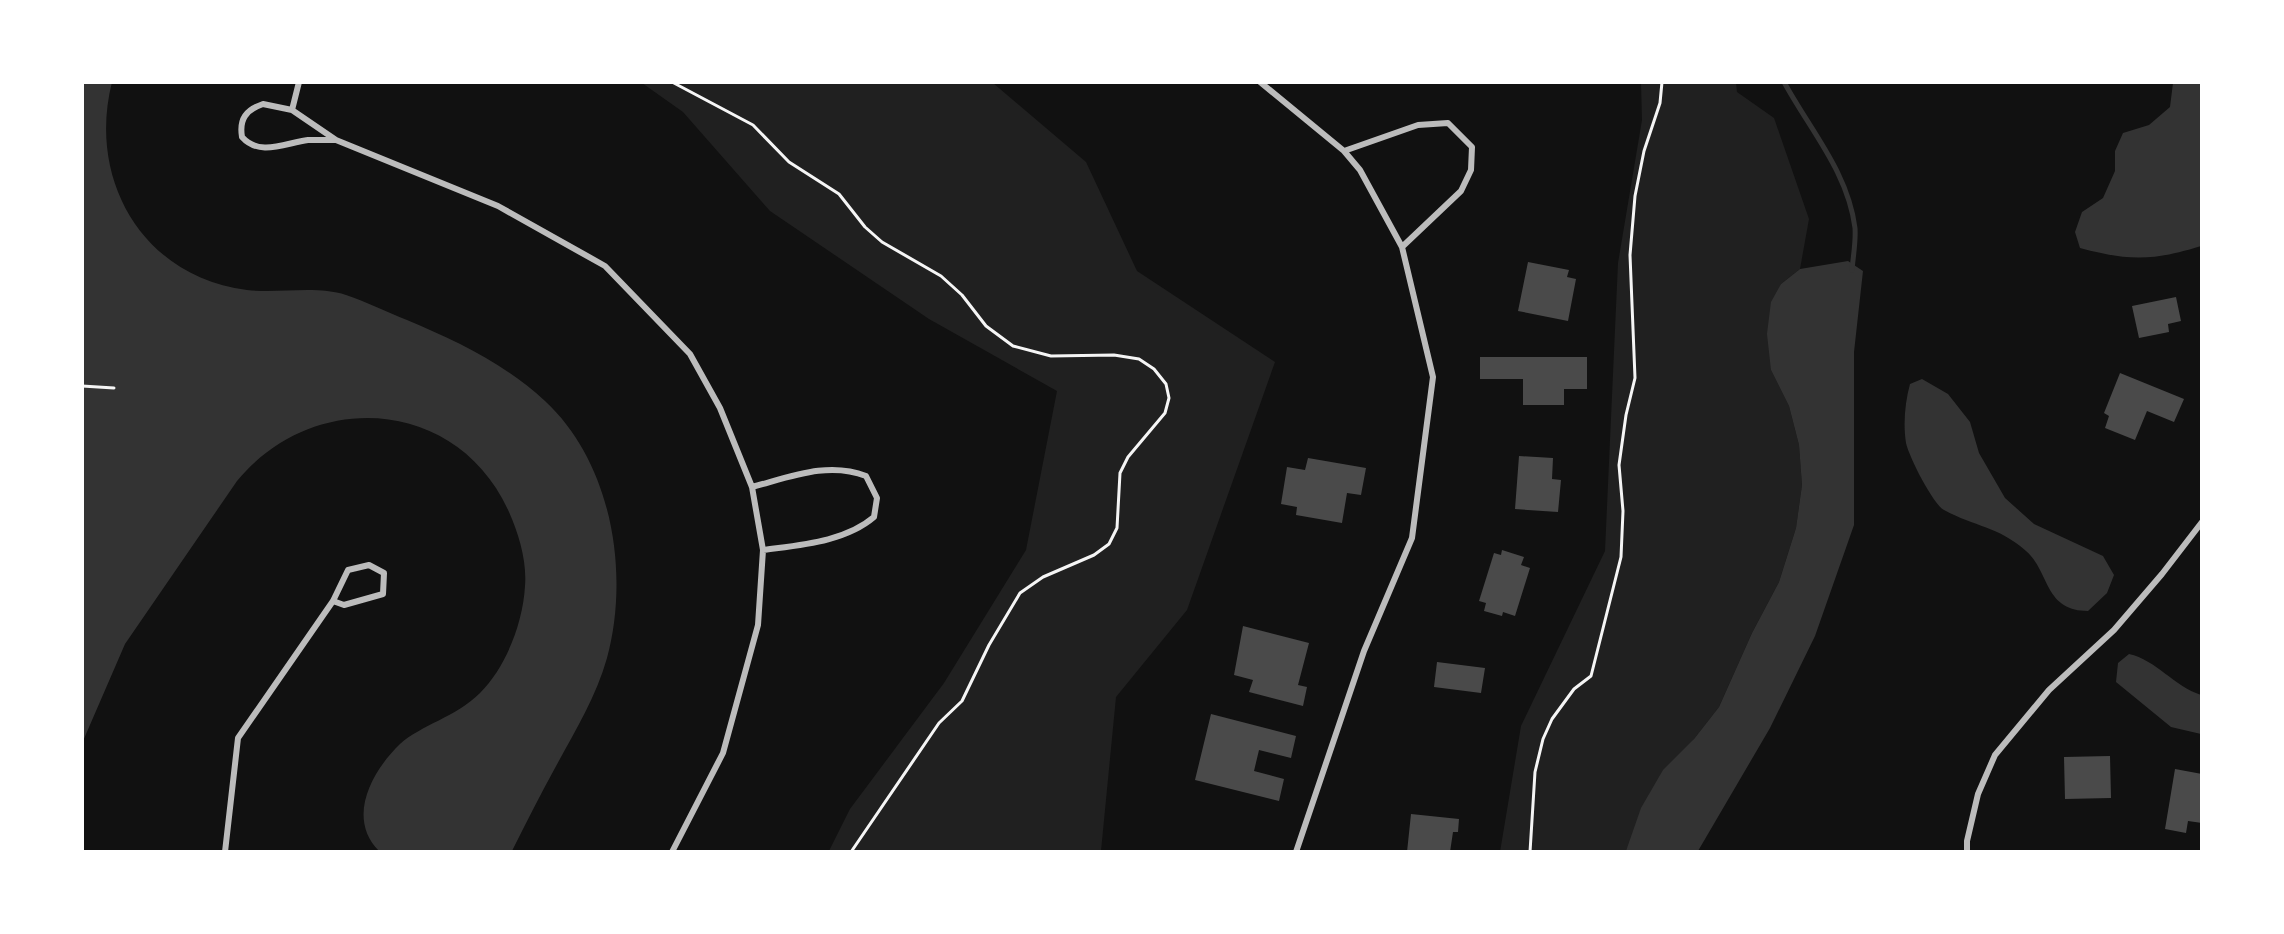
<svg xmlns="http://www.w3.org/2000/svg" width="2284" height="934" viewBox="0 0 2284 934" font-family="Inter,sans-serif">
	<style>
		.green { fill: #202020 }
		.water { fill: #333 }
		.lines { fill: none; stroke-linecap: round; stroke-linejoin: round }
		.stream { stroke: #333; stroke-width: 5 }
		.building { fill: #4a4a4a }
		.path { stroke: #f5f5f5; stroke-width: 3 }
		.minor { stroke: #bcbcbc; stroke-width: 6 }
	</style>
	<rect width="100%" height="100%" fill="#111"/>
	<path class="green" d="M 642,83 L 993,83 L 1086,162 L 1137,271 L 1275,362 L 1187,610 L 1116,697 L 1101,851 L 829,851 L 850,809 L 944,683 L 1026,550 L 1057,391 L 929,319 L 770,211 L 683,112 Z
		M 1641,83 L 1736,83 L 1737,92 L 1774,118 L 1809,219 L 1800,269 L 1781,284 L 1771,370 L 1789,406 L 1799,445 L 1802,485 L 1796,528 L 1779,582 L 1752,633 L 1719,707 L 1694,739 L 1626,851 L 1500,852 L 1521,726 L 1605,551 L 1618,263 L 1642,120 Z"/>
	<path class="water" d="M 112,82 C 87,180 143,277 247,290 C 279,294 315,285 346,295 C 367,302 387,312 407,320 C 457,341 505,364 545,401 C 612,463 630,573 607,658 C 596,697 574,733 555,768 C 540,795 526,823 512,851 L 379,851 C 346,818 372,771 400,744 C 421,725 456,717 480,693 C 506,667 523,623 525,586 C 527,561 519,535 509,512 C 458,398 314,388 237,481 L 125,644 L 83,741 L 82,83 Z
		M 2173,83 L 2201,83 L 2201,246 C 2153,261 2129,261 2080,248 L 2075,232 L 2082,212 L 2103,198 L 2115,171 L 2115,151 L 2123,133 L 2149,125 L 2170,107 Z
		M 1848,261 L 1863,271 L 1854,352 L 1854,525 L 1815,636 L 1770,728 L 1698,851 L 1626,851 L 1641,808 L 1663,770 L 1694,739 L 1719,707 L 1752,633 L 1779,582 L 1796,528 L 1802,485 L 1799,445 L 1789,406 L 1771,370 L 1767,334 L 1771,302 L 1781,284 L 1800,269 Z
		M 1922,379 L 1948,394 L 1970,422 L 1979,453 L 2005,498 L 2034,524 L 2103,556 L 2114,575 L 2107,593 L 2088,611 C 2044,611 2050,572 2026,551 C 1998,526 1975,527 1944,510 C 1933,504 1909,457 1906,443 C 1903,424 1905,402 1910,384 Z
		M 2129,654 C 2156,660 2174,686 2201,695 L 2201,734 L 2171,727 L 2116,682 L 2118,663 Z"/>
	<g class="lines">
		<path class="stream" d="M 1784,82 C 1810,130 1848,172 1855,228 C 1856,242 1853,257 1852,270"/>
	</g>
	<path class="building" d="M 1528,262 L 1569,270 L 1567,277 L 1576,279 L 1568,321 L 1518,311 Z
		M 2176,297 L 2181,321 L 2168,324 L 2169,332 L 2139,338 L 2132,306 Z
		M 1480,357 L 1587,357 L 1587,389 L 1564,389 L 1564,405 L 1523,405 L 1523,379 L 1480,379 Z
		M 2120,373 L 2184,399 L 2174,422 L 2147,411 L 2135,440 L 2105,428 L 2109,416 L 2104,413 Z
		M 1519,456 L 1553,458 L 1552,479 L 1561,480 L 1558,512 L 1515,509 Z
		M 1308,458 L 1366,468 L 1361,495 L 1347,493 L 1342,523 L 1296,515 L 1297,507 L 1281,504 L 1287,467 L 1305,470 Z
		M 1502,550 L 1524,557 L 1521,565 L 1530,568 L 1515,616 L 1503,612 L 1502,616 L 1484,611 L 1486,603 L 1479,601 L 1494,553 L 1501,555 Z
		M 1243,626 L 1309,643 L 1298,685 L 1307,687 L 1303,706 L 1249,692 L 1253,680 L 1234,675 Z
		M 1437,662 L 1485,668 L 1481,693 L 1434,687 Z
		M 1211,714 L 1296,736 L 1291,758 L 1259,750 L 1254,771 L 1284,779 L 1279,801 L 1195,780 Z
		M 2110,756 L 2111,798 L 2065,799 L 2064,757 Z
		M 2175,769 L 2202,774 L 2202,823 L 2188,821 L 2186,833 L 2165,829 Z
		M 1411,814 L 1459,819 L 1458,832 L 1453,832 L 1450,852 L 1407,852 Z"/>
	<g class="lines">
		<path class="path" d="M 672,82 L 753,125 L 789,162 L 839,194 L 865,227 L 882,242 L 941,276 L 962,295 L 986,326 L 1013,346 L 1051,356 L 1114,355 L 1139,359 L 1154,369 L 1166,384 L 1169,398 L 1165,413 L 1128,457 L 1120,473 L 1117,528 L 1109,544 L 1094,555 L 1043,577 L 1020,593 L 989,645 L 962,701 L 939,723 L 851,852
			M 82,386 L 114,388
			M 1530,852 L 1535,772 L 1543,739 L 1552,719 L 1574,689 L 1591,676 L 1621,557 L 1623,511 L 1619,465 L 1626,415 L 1635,378 L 1630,255 L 1635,196 L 1644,151 L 1660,103 L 1662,82"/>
		<path class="minor" d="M 1260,82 L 1344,151 L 1360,170 L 1402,247 L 1433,377 L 1412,538 L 1364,651 L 1296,852
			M 292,110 L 299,82
			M 336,140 C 327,140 317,140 308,140 C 285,143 260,157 242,137 C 239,119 246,110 263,104 L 292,110 L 336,140 L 498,206 L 605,266 L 690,354 L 720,408 L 752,487 L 763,550 L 758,625 L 723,753 L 672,852
			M 1344,151 L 1418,125 L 1448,123 L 1472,147 L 1471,170 L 1461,191 L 1402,247
			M 752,487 C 790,477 828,461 866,476 L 877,498 L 874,517 C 845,542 799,545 763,550
			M 225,852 L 238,738 L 333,601 L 348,570 L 369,565 L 384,573 L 383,594 L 344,605 L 333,601
			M 1967,852 L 1967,841 L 1978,794 L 1995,755 L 2049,690 L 2114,630 L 2162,574 L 2202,522"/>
	</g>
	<rect width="2284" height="934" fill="none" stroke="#ffffff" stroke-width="168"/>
</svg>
